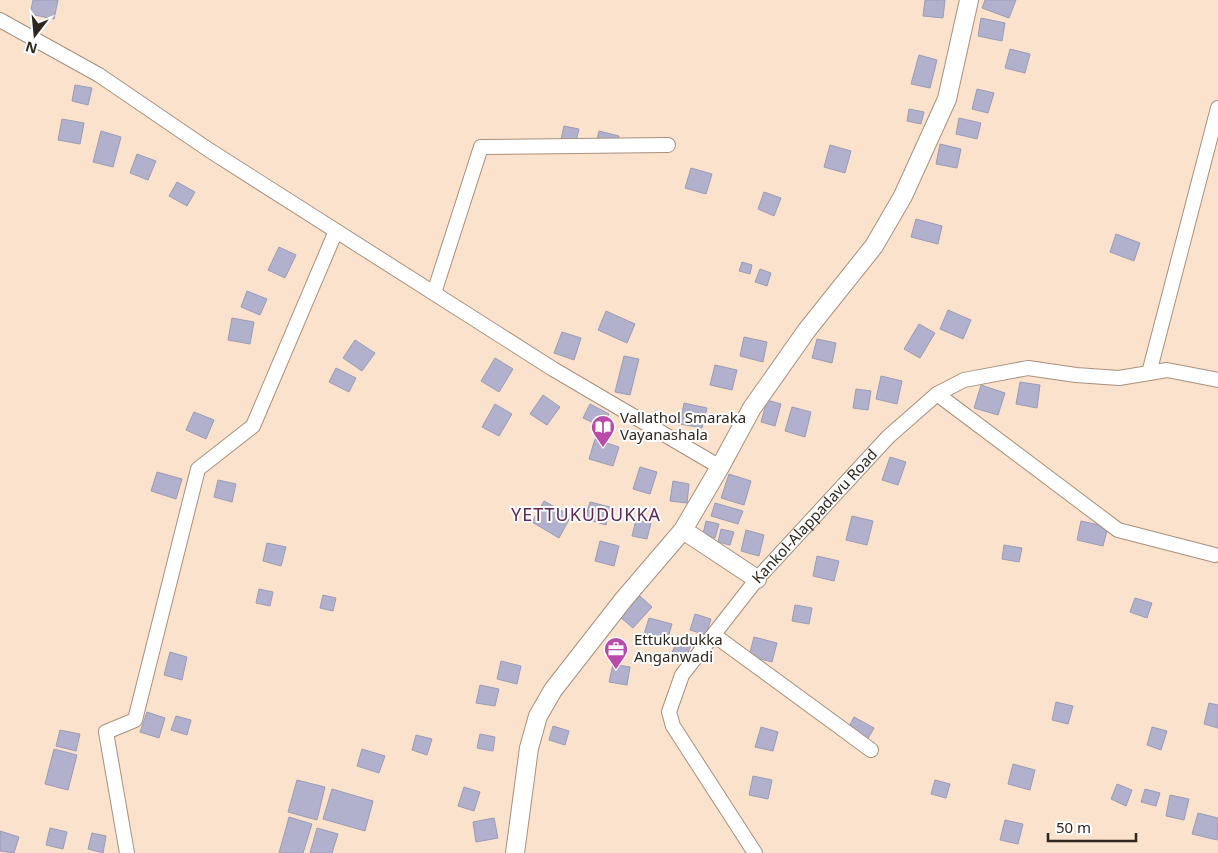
<svg xmlns="http://www.w3.org/2000/svg" width="1218" height="853" viewBox="0 0 1218 853" font-family="'Noto Sans',sans-serif">
	<style>
		.building { fill: #b1b1cd; stroke: #9b9bb6 }
		.lines { fill: none; stroke-linecap: round; stroke-linejoin: round }
		.minor-casing { stroke: #a7907d; stroke-width: 16 }
		.major-casing { stroke: #a7907d; stroke-width: 20 }
		.minor { stroke: #fff; stroke-width: 14 }
		.major { stroke: #fff; stroke-width: 18 }
		.labels { text-anchor: middle; stroke-width: 4; stroke-linejoin: round; paint-order: stroke }
		.poi-label { font-size: 15px; fill: #2f261e; stroke: #fff; text-anchor: start }
		.street-label { font-size: 15px; fill: #2f261e; stroke: #fff }
		.quarter-label { font-size: 18px; letter-spacing: 1px; fill: #5c2755; stroke: #fff }
	</style>
	<rect width="100%" height="100%" fill="#fbe2cd"/>
	<path class="building" d="M 33,0 L 58,0 L 54,19 L 30,14 Z
		M 925,0 L 945,0 L 943,18 L 923,16 Z
		M 985,0 L 1016,0 L 1009,18 L 982,8 Z
		M 981,18 L 1005,23 L 1002,41 L 978,36 Z
		M 1010,49 L 1030,54 L 1025,73 L 1005,68 Z
		M 919,55 L 937,60 L 930,88 L 911,84 Z
		M 75,85 L 92,88 L 88,105 L 72,101 Z
		M 977,89 L 994,93 L 988,113 L 972,109 Z
		M 909,109 L 924,112 L 921,124 L 907,121 Z
		M 959,118 L 981,123 L 977,139 L 956,134 Z
		M 62,119 L 84,123 L 80,144 L 58,140 Z
		M 564,126 L 579,129 L 576,142 L 561,139 Z
		M 101,131 L 121,137 L 113,167 L 93,162 Z
		M 599,131 L 619,136 L 615,153 L 595,148 Z
		M 940,144 L 961,149 L 957,168 L 936,164 Z
		M 830,145 L 851,151 L 845,173 L 824,167 Z
		M 137,154 L 156,161 L 148,180 L 130,173 Z
		M 691,168 L 712,174 L 706,194 L 685,188 Z
		M 177,182 L 195,192 L 187,206 L 169,196 Z
		M 764,192 L 781,198 L 774,216 L 758,209 Z
		M 916,219 L 942,226 L 938,244 L 911,237 Z
		M 1116,234 L 1140,243 L 1134,261 L 1110,252 Z
		M 279,247 L 296,255 L 285,278 L 268,270 Z
		M 742,262 L 752,265 L 750,274 L 739,271 Z
		M 760,269 L 771,273 L 767,286 L 755,282 Z
		M 247,291 L 267,299 L 260,315 L 241,307 Z
		M 948,310 L 971,320 L 963,339 L 940,329 Z
		M 606,311 L 635,324 L 627,343 L 598,330 Z
		M 232,318 L 254,322 L 250,344 L 228,340 Z
		M 919,324 L 935,333 L 920,358 L 904,349 Z
		M 562,332 L 581,338 L 574,360 L 554,353 Z
		M 744,337 L 767,342 L 763,362 L 740,356 Z
		M 817,339 L 836,343 L 832,363 L 812,358 Z
		M 355,340 L 375,353 L 362,371 L 343,358 Z
		M 624,356 L 639,359 L 630,395 L 615,392 Z
		M 495,358 L 513,369 L 499,392 L 481,381 Z
		M 715,365 L 737,370 L 732,390 L 710,385 Z
		M 336,368 L 356,378 L 349,392 L 329,382 Z
		M 881,376 L 902,381 L 897,404 L 876,399 Z
		M 1020,382 L 1040,385 L 1037,408 L 1016,404 Z
		M 981,385 L 1005,393 L 998,415 L 974,408 Z
		M 856,389 L 871,391 L 868,410 L 853,408 Z
		M 543,395 L 560,407 L 547,425 L 530,414 Z
		M 767,400 L 781,404 L 775,426 L 761,422 Z
		M 684,403 L 707,408 L 702,428 L 680,424 Z
		M 495,404 L 512,414 L 499,436 L 482,427 Z
		M 590,404 L 609,414 L 602,427 L 583,418 Z
		M 792,407 L 811,412 L 805,437 L 785,431 Z
		M 194,412 L 214,420 L 206,439 L 186,430 Z
		M 595,439 L 619,447 L 613,466 L 589,459 Z
		M 890,457 L 906,462 L 898,485 L 882,480 Z
		M 640,467 L 657,472 L 650,494 L 633,489 Z
		M 157,472 L 182,479 L 176,499 L 151,491 Z
		M 729,474 L 751,481 L 744,505 L 721,498 Z
		M 218,480 L 236,484 L 232,502 L 214,497 Z
		M 673,481 L 689,484 L 687,503 L 670,501 Z
		M 544,501 L 571,516 L 559,538 L 532,522 Z
		M 590,502 L 610,507 L 606,525 L 585,519 Z
		M 715,503 L 743,511 L 738,524 L 711,516 Z
		M 852,516 L 873,521 L 867,545 L 846,540 Z
		M 636,520 L 651,523 L 647,539 L 632,536 Z
		M 706,521 L 719,524 L 715,538 L 703,534 Z
		M 1081,521 L 1108,527 L 1103,546 L 1077,540 Z
		M 721,529 L 734,532 L 730,545 L 718,542 Z
		M 746,530 L 764,535 L 759,556 L 741,551 Z
		M 600,541 L 619,546 L 614,566 L 595,561 Z
		M 267,543 L 286,547 L 281,566 L 263,561 Z
		M 1004,545 L 1022,548 L 1019,562 L 1002,559 Z
		M 817,556 L 839,561 L 834,581 L 813,576 Z
		M 259,589 L 273,592 L 270,606 L 256,603 Z
		M 323,595 L 336,598 L 333,611 L 320,608 Z
		M 640,596 L 652,607 L 633,628 L 620,617 Z
		M 1135,598 L 1152,603 L 1147,618 L 1130,612 Z
		M 795,605 L 812,608 L 809,624 L 792,621 Z
		M 695,614 L 711,619 L 706,635 L 690,630 Z
		M 649,618 L 672,624 L 667,641 L 644,634 Z
		M 754,637 L 777,643 L 772,662 L 749,656 Z
		M 677,640 L 691,645 L 684,663 L 670,658 Z
		M 170,652 L 187,657 L 182,680 L 164,675 Z
		M 501,661 L 521,666 L 517,684 L 497,679 Z
		M 613,664 L 630,667 L 627,685 L 609,682 Z
		M 480,685 L 499,689 L 495,706 L 476,703 Z
		M 1056,702 L 1073,706 L 1068,724 L 1052,720 Z
		M 1209,703 L 1218,705 L 1218,728 L 1204,724 Z
		M 147,712 L 165,718 L 159,738 L 140,732 Z
		M 176,716 L 191,720 L 187,735 L 171,730 Z
		M 854,717 L 874,728 L 866,742 L 846,732 Z
		M 553,726 L 569,731 L 565,745 L 549,740 Z
		M 761,727 L 778,732 L 773,751 L 755,747 Z
		M 1152,727 L 1167,731 L 1161,750 L 1147,745 Z
		M 60,730 L 80,734 L 76,751 L 56,746 Z
		M 480,734 L 495,737 L 493,751 L 477,748 Z
		M 416,735 L 432,739 L 427,755 L 412,750 Z
		M 54,749 L 77,755 L 68,790 L 45,784 Z
		M 362,749 L 385,756 L 379,773 L 357,766 Z
		M 1013,764 L 1035,770 L 1030,790 L 1008,784 Z
		M 753,776 L 772,780 L 768,799 L 749,795 Z
		M 297,780 L 325,787 L 317,820 L 288,812 Z
		M 935,780 L 950,784 L 946,798 L 931,794 Z
		M 1117,784 L 1132,790 L 1126,806 L 1111,799 Z
		M 464,787 L 480,792 L 474,811 L 458,806 Z
		M 332,789 L 373,801 L 365,831 L 323,819 Z
		M 1145,789 L 1160,793 L 1156,806 L 1141,802 Z
		M 1170,795 L 1189,799 L 1184,820 L 1166,816 Z
		M 1198,813 L 1218,818 L 1217,840 L 1192,834 Z
		M 289,817 L 312,824 L 303,853 L 279,853 Z
		M 494,818 L 498,838 L 476,842 L 473,822 Z
		M 1005,820 L 1023,824 L 1018,844 L 1000,840 Z
		M 50,828 L 67,832 L 63,849 L 46,845 Z
		M 317,828 L 338,834 L 332,853 L 310,853 Z
		M 0,831 L 19,837 L 14,853 L 0,851 Z
		M 92,833 L 106,836 L 103,853 L 88,849 Z"/>
	<g class="lines">
		<g class="minor-casing">
			<g id="minor">
				<path d="M 0,20 L 99,75 L 209,150 L 553,369 L 720,467"/>
				<path d="M 434,293 L 481,147 L 668,145"/>
				<path d="M 1149,373 L 1218,108"/>
				<path d="M 937,394 L 1118,530 L 1215,555"/>
				<path d="M 714,635 L 871,750"/>
				<path d="M 127,853 L 106,732 L 135,720 L 198,469 L 253,426 L 336,231"/>
				<path id="s1" d="M 755,853 L 673,726 L 669,712 L 682,675 L 757,579 L 888,437 L 937,394 L 964,380 L 1028,368 L 1076,375 L 1119,378 L 1167,370 L 1218,380"/>
			</g>
		</g>
		<g class="major-casing">
			<path id="major" d="M 683,530 L 757,579
				M 515,853 L 529,748 L 538,716 L 553,690 L 624,599 L 683,530 L 720,467 L 752,408 L 807,330 L 874,246 L 903,196 L 947,99 L 969,0"/>
		</g>
		<use href="#minor" class="minor"/>
		<use href="#major" class="major"/>
	</g>
	<defs>
		<g id="library-pin" transform="scale(1.25)"><path d="M0 17L-7.5 6A9.5 9.5 0 1 1 7.5 6Z" fill="#b94baa" stroke="#fff"/><path d="M-6-4Q-3-5.5-.7-3.5V5Q-3 3-6 4ZM6-4Q3-5.5 .7-3.5V5Q3 3 6 4Z" fill="#fff"/></g>
		<g id="office-pin" transform="scale(1.25)"><path d="M0 17L-7.5 6A9.5 9.5 0 1 1 7.5 6Z" fill="#b94baa" stroke="#fff"/><path d="M-6-3h4V-5.5h4V-3h4V5H-6ZM-1-4.5V-3h2v-1.5ZM-6 0V1H6V0Z" fill="#fff"/></g>
	</defs>
	<g fill-rule="evenodd">
		<use href="#library-pin" x="603" y="427"/>
		<use href="#office-pin" x="616" y="649"/>
	</g>
	<g class="labels">
		<g class="poi-label">
			<text x="620" y="423">Vallathol Smaraka<tspan x="620" dy="17">Vayanashala</tspan></text>
			<text x="634" y="645">Ettukudukka<tspan x="634" dy="17">Anganwadi</tspan></text>
		</g>
		<g class="street-label">
			<text dy="5" stroke="none"><textPath href="#s1" startOffset="412">Kankol-Alappadavu Road</textPath></text>
		</g>
		<g class="quarter-label">
			<text x="586" y="521">YETTUKUDUKKA</text>
		</g>
	</g>
	<g transform="translate(35 35) rotate(196)" stroke="#ffffff" stroke-width="4" paint-order="stroke">
	<path d="M0-4L9 19L0 12L-9 19Z" fill="#2f261e"/>
	<text y="-8" font-size="14" font-weight="bold" text-anchor="middle" fill="#2f261e">N</text>
	</g>
	<path d="M1048 833v8h88v-8" fill="none" stroke="#2f261e" stroke-width="2.5"/>
	<text x="1056" y="833" font-size="15" fill="#2f261e" stroke="#ffffff" stroke-width="4" paint-order="stroke">50 m</text>
</svg>
